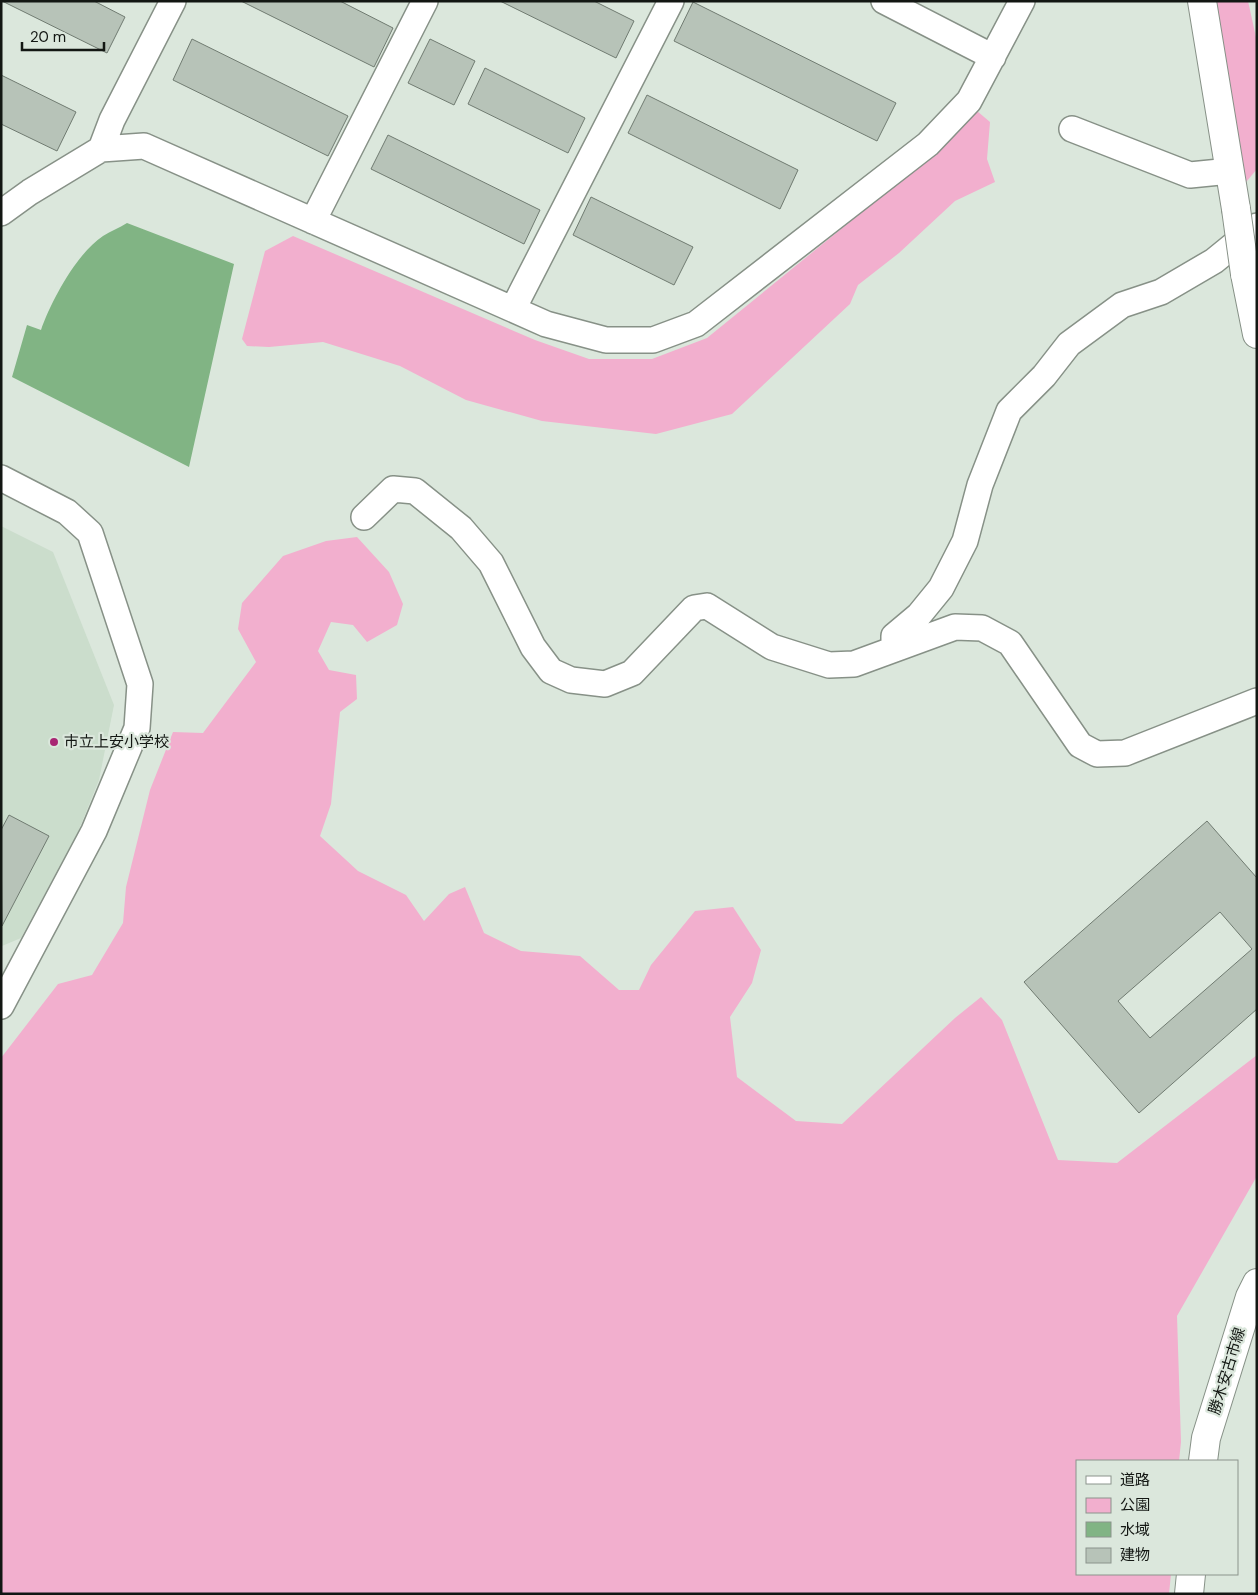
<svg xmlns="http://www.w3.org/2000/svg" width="1258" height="1595" viewBox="0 0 1258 1595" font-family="'DM Sans','Noto Sans JP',sans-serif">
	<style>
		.built { fill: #cbddcc }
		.green { fill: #f2afce }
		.water { fill: #81b484 }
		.building { fill: #b7c3b8; stroke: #707b71; fill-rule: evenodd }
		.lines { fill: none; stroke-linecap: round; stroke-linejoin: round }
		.minor-casing { stroke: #879187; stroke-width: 28 }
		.tertiary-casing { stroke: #879187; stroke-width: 30 }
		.secondary-casing { stroke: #879187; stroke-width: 30 }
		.minor { stroke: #fff; stroke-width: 25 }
		.tertiary { stroke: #fff; stroke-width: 28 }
		.secondary { stroke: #fff; stroke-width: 28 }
		.tertiary-bridge-casing { stroke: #879187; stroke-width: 30; stroke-linecap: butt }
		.tertiary-bridge { stroke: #fff; stroke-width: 28 }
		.poi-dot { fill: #a82673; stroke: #dbe7dc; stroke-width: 2 }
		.labels { text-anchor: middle; stroke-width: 4.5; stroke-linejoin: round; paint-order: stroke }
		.poi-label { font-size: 15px; fill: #131713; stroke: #dbe7dc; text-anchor: start }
		.street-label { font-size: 15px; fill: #131713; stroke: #dbe7dc }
	</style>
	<rect width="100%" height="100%" fill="#dbe7dc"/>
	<path class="built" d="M 1,526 L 53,552 L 114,705 L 99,780 L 78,832 L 21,938 L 2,946 Z"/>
	<path class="green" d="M 1205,1 L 1248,1 L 1257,42 L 1257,169 L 1236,194 Z
		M 977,111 L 990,122 L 987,159 L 995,182 L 955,201 L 899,253 L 858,285 L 850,304 L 732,414 L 656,434 L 542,421 L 466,400 L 400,366 L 323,342 L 269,347 L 247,346 L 242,339 L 265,251 L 293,236 L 535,340 L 589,359 L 652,359 L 707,338 L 937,151 Z
		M 357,537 L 389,572 L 403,604 L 397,625 L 367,642 L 353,625 L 331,622 L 318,651 L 329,670 L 356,675 L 357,699 L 340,712 L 331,804 L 320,836 L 358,871 L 406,895 L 424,921 L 449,894 L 465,887 L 484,933 L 521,951 L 580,956 L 619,990 L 639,990 L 651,965 L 695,911 L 733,907 L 761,950 L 752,983 L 730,1017 L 737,1077 L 796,1121 L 842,1124 L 955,1018 L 981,997 L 1002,1020 L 1058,1160 L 1117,1163 L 1257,1055 L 1257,1176 L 1177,1316 L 1181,1442 L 1179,1461 L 1077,1461 L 1077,1574 L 1171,1574 L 1169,1594 L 1,1594 L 1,1058 L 58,984 L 92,975 L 123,923 L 126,887 L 150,790 L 173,732 L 203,733 L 256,662 L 238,629 L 242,603 L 283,556 L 326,541 Z"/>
	<path class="water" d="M 127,223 L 234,264 L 189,467 L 12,377 L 27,325 L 41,330 C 51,301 77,253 103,236 C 111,231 119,228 127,223 Z"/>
	<path class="building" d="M 2,1 L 94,1 L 125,17 L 107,53 Z
		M 241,1 L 340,1 L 393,28 L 374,67 Z
		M 500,1 L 594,1 L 634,21 L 616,58 Z
		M 693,2 L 896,103 L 877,141 L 674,41 Z
		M 192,39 L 348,116 L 328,156 L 173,80 Z
		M 430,39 L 475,61 L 454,105 L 408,83 Z
		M 485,68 L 585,118 L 568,153 L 468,104 Z
		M 1,75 L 76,112 L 57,151 L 1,124 Z
		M 647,95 L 798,170 L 780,209 L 628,133 Z
		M 388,135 L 540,210 L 524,244 L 371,169 Z
		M 591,197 L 693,247 L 674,285 L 573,235 Z
		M 9,815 L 49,836 L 2,926 L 1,830 Z
		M 1207,821 L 1257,878 L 1257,1009 L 1139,1113 L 1024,982 ZM 1220,912 L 1252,949 L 1150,1038 L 1118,1001 Z"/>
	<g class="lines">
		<g class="minor-casing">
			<path id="minor" d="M 884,1 L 993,57
				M 1072,129 L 1190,175 L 1230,171
				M 101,149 L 112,120 L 173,1
				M 1,213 L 30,192 L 101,149 L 144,146 L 546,324 L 606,340 L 653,340 L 696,324 L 928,144 L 969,101 L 1022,1
				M 313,221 L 425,1
				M 513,309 L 671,1
				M 1,478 L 67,512 L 90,533 L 140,684 L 137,728 L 94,831 L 1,1006
				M 364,517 L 393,489 L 415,491 L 461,528 L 491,563 L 533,647 L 551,671 L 571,680 L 605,684 L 632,673 L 694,608 L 707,606 L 772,647 L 829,665 L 854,664 L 955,627 L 982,628 L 1010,643 L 1080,745 L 1097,754 L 1125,753 L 1257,701
				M 894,649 L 894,636 L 919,615 L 941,588 L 965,541 L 980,485 L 1009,411 L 1044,376 L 1069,344 L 1122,305 L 1161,292 L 1214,261 L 1257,226"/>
		</g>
		<g class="tertiary-casing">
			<path id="tertiary" d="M 1202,1 L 1236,209
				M 1245,274 L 1257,334"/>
		</g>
		<g class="secondary-casing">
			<path id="secondary" d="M 1203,1461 L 1206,1438 L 1250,1297 L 1257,1283
				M 1189,1594 L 1191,1574"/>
		</g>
		<use href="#minor" class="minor"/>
		<use href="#tertiary" class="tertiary"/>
		<use href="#secondary" class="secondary"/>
		<g class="tertiary-bridge-casing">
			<path id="tertiary-bridge" d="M 1236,209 L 1245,274"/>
		</g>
		<use href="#tertiary-bridge" class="tertiary-bridge"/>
	</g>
	<circle class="poi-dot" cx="54" cy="742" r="5"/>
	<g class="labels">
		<g class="poi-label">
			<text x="64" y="747">市立上安小学校</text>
		</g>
		<g class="street-label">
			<text transform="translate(1227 1371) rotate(-73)" y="5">勝木安古市線</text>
		</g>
	</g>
	<rect width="1258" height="1595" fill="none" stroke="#131713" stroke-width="5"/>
	<rect x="1076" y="1460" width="162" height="115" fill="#dbe7dc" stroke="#8b948c"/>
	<rect x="1086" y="1476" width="25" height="8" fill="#ffffff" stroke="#8b948c"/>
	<text x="1120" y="1485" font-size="15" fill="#131713">道路</text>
	<rect x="1086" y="1498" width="25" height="15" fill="#f2afce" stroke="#8b948c"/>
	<text x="1120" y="1510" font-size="15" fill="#131713">公園</text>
	<rect x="1086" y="1522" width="25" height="15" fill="#81b484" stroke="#8b948c"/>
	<text x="1120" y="1535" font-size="15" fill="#131713">水域</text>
	<rect x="1086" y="1548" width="25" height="15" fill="#b7c3b8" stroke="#8b948c"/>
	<text x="1120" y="1560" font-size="15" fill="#131713">建物</text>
	<path d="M22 42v8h82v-8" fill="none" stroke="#131713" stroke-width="2.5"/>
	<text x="30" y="42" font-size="15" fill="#131713" stroke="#dbe7dc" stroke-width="4" paint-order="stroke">20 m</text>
</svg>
